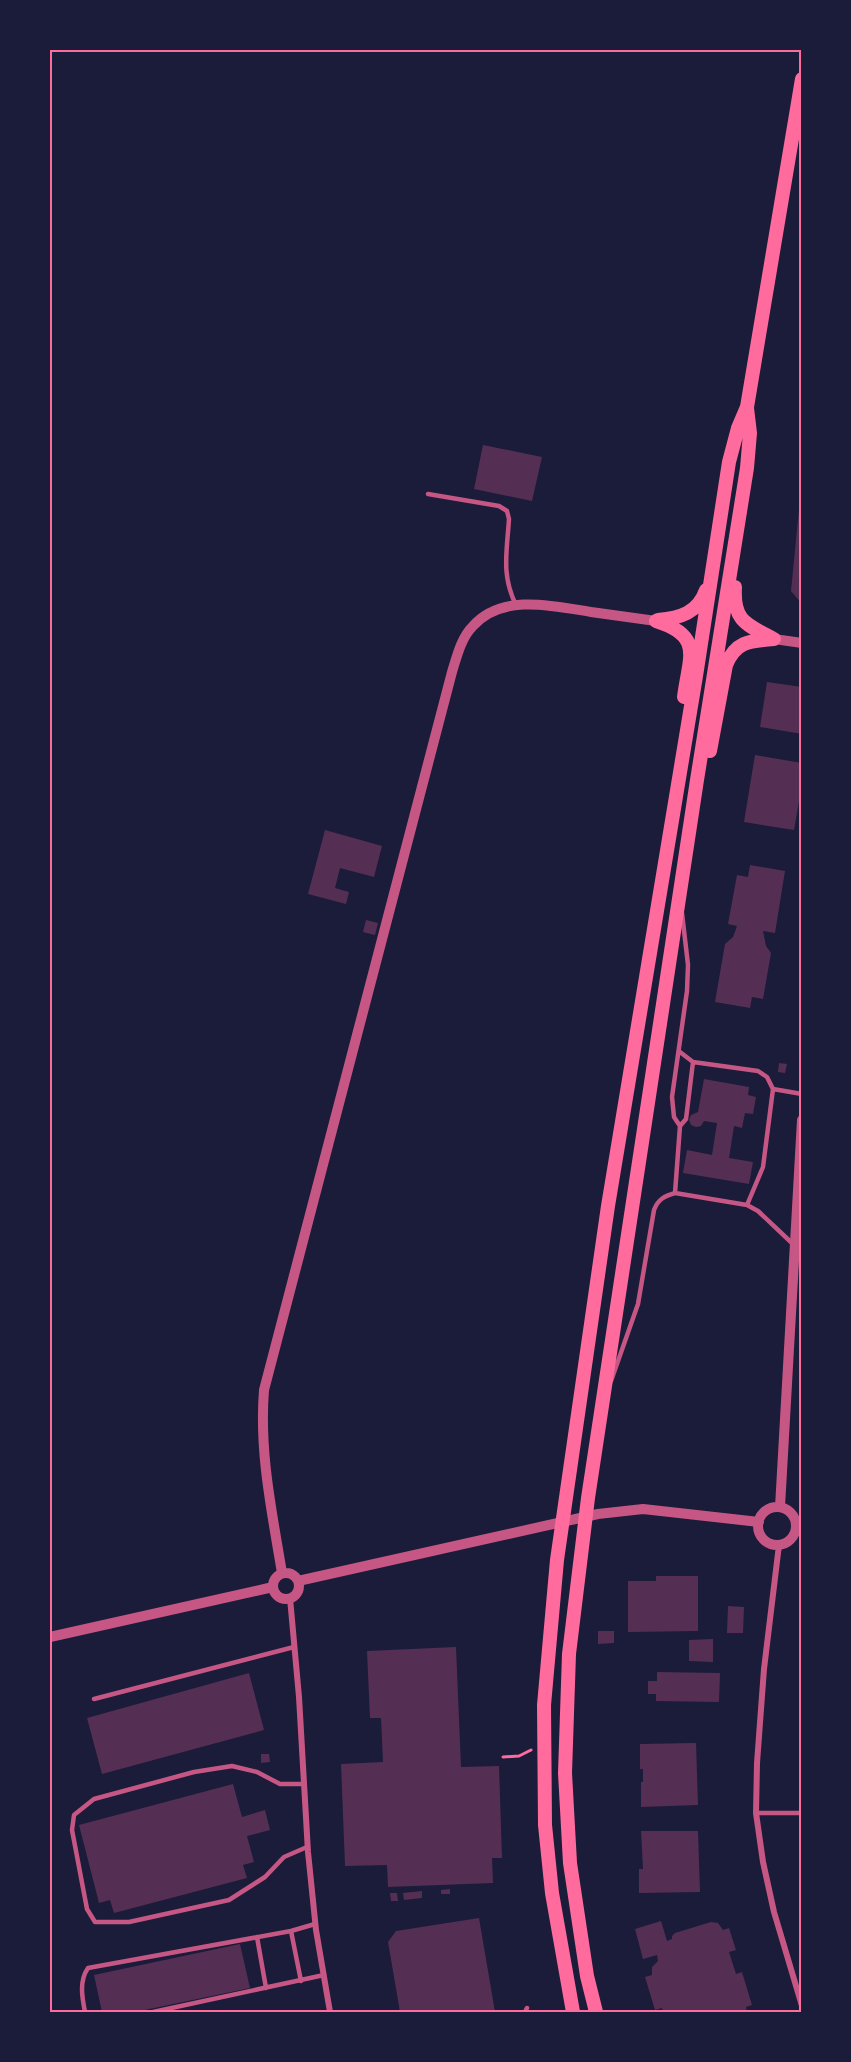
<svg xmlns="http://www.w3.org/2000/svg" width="851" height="2062" viewBox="0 0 851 2062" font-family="Manrope,sans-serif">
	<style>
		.building { fill: #542f53 }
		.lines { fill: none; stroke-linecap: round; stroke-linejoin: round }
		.path { stroke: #ff6b9d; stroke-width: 3 }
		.service { stroke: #c65784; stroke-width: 4.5 }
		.minor { stroke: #c65784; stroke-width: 6 }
		.tertiary { stroke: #c65784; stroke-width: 10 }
		.primary { stroke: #ff6b9d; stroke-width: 14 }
		.neatline { fill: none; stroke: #ff6b9d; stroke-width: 2 }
	</style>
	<rect width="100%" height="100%" fill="#1b1b3a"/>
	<path class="building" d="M 483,445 L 542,457 L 532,501 L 474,489 Z
		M 800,499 L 802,499 L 802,604 L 791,591 Z
		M 767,682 L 802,687 L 802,734 L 760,727 Z
		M 755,755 L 802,763 L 802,784 L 794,830 L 744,822 Z
		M 325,830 L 382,846 L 374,877 L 340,868 L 335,888 L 349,892 L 346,904 L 308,894 Z
		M 750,865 L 785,871 L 775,933 L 763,931 L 766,946 L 771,953 L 763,999 L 752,997 L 750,1008 L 715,1002 L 725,944 L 733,937 L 737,926 L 728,924 L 737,875 L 748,877 Z
		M 366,920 L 378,923 L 375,935 L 363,932 Z
		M 779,1063 L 787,1064 L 785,1073 L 778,1072 Z
		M 704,1079 L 749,1087 L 748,1095 L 756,1097 L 753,1114 L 745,1113 L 742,1128 L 734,1126 L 729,1158 L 753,1162 L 749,1184 L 683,1173 L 687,1150 L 712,1155 L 717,1123 L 704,1121 L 701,1126 L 696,1127 L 691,1125 L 689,1120 L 691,1115 L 698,1112 Z
		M 656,1576 L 698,1576 L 698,1631 L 628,1632 L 628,1581 L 656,1581 Z
		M 728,1606 L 744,1607 L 743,1633 L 727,1633 Z
		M 598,1631 L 614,1631 L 614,1643 L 598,1644 Z
		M 713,1639 L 713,1662 L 689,1661 L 689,1640 Z
		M 456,1647 L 461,1767 L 499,1766 L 502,1858 L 492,1858 L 493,1883 L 388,1887 L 387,1865 L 345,1866 L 341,1764 L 383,1762 L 381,1718 L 370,1718 L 367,1651 Z
		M 657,1672 L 720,1673 L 719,1702 L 656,1701 L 656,1694 L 648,1694 L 648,1681 L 657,1681 Z
		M 249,1673 L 264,1730 L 102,1774 L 87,1718 Z
		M 696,1743 L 698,1805 L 641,1807 L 641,1782 L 643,1782 L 643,1769 L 640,1769 L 640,1744 Z
		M 261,1754 L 269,1754 L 270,1762 L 261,1763 Z
		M 233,1784 L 242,1817 L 265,1810 L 270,1830 L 247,1836 L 254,1862 L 243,1865 L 247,1878 L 114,1913 L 110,1900 L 99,1903 L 79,1825 Z
		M 641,1831 L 698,1831 L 700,1892 L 639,1893 L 639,1869 L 643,1869 Z
		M 450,1889 L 450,1894 L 441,1894 L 441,1890 Z
		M 422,1891 L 422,1898 L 404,1900 L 403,1893 Z
		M 390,1893 L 397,1893 L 398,1901 L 391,1901 Z
		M 479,1918 L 495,2012 L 400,2012 L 388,1942 L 396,1931 Z
		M 661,1921 L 667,1941 L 672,1939 L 672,1936 L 675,1933 L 711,1922 L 718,1923 L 723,1930 L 729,1928 L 736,1950 L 729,1952 L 736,1974 L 742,1972 L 752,2005 L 746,2007 L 747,2012 L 663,2012 L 662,2008 L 655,2010 L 645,1977 L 652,1975 L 652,1967 L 658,1961 L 657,1955 L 643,1959 L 635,1929 Z
		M 240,1944 L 250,1988 L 135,2012 L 102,2012 L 94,1975 Z"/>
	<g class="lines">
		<path class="path" d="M 503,1757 L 519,1756 L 531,1750"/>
		<path class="service" d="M 428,494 L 499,506 L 507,511 L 509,519 C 507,551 501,575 516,605
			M 693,1062 L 758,1071 L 767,1077 L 773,1089
			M 680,1126 L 686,1119 L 693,1062 L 680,1052
			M 675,1193 L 747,1205
			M 794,1245 L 758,1211 L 747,1205 L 763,1167 L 773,1089 L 802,1094
			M 611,1381 L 638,1304 L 654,1210 C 658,1199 665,1196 675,1193 L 680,1126 L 674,1117 L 672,1097 L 687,991 L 688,965 L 682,913
			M 94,1699 L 294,1647
			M 304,1784 L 280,1784 L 257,1772 L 232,1766 L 194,1772 L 94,1799 L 74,1815 L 72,1830 L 87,1909 L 95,1922 L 129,1922 L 229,1900 L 265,1877 L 284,1857 L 307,1847
			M 756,1813 L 802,1813
			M 291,1931 L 301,1981
			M 257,1937 L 266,1988
			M 85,2012 C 82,1997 79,1981 88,1968 L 291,1931 L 315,1924
			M 153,2012 L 324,1975
			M 525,2012 L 527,2008"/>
		<path class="minor" d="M 796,1528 L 802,1529
			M 779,1545 L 764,1669 L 757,1763 L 756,1813 L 763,1862 L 774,1912 L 802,2006
			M 290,1598 L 299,1697 L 308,1852 L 316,1930 L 330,2012"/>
		<path class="tertiary" d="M 774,639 L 802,643
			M 780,1507 L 802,1120
			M758 1526a19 19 0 1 1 38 0a19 19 0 1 1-38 0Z
			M 282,1573 C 272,1512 259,1452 264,1390 L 452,672 C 457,656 461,638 473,626 C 502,593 554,606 591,612 C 613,615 634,618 656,621
			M273 1586a13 13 0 1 1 26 0a13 13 0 1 1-26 0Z
			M 298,1581 L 598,1514 L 643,1509 L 759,1522
			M 50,1637 L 273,1587"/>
		<path class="primary" d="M 735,587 C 733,620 745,624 772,638
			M 658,620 C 680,618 698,613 706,590
			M 656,621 C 704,636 689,657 684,697
			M 710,751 L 726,665 C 736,641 750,641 774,639
			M 573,2012 L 552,1893 L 545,1825 L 544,1705 L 557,1560 L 608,1206 L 696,676 L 729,462 L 738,428 L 747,407 L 802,79
			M 596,2012 L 587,1976 L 570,1863 L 565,1773 L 569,1654 L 588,1498 L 697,780 L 747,468 L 750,433 L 747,408"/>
	</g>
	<rect width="851" height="2062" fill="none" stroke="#1b1b3a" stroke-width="102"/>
	<rect x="51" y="51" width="749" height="1960" class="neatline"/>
</svg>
